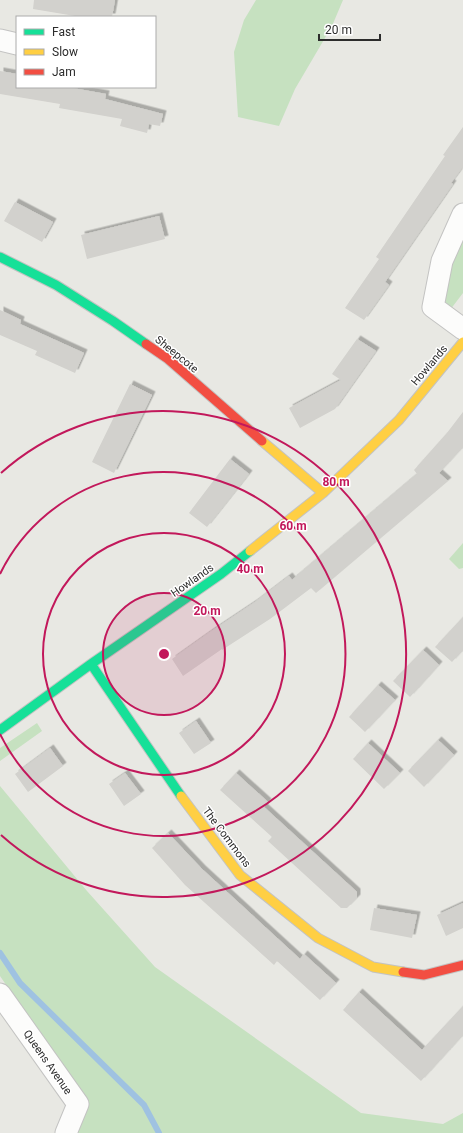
<svg xmlns="http://www.w3.org/2000/svg" width="463" height="1133" viewBox="0 0 463 1133" font-family="Roboto,sans-serif">
	<style>
		.green { fill: #c6e1c0 }
		.lines { fill: none; stroke-linecap: round; stroke-linejoin: round }
		.stream { stroke: #9fc2e1; stroke-width: 6 }
		.building { fill: #d2d1cd; filter: url(#shadow) }
		.street-casing { stroke: #c3c3c2; stroke-width: 23 }
		.fast-casing { stroke: #c3c3c2; stroke-width: 11 }
		.slow-casing { stroke: #c3c3c2; stroke-width: 11 }
		.jam-casing { stroke: #c3c3c2; stroke-width: 11 }
		.street { stroke: #fcfcfb; stroke-width: 21 }
		.fast { stroke: #16e098; stroke-width: 9 }
		.slow { stroke: #ffcf43; stroke-width: 9 }
		.jam { stroke: #f24e42; stroke-width: 9 }
		.ring { fill: none; stroke: #c2185b; stroke-width: 2 }
		.labels { text-anchor: middle; stroke-width: 3; stroke-linejoin: round; paint-order: stroke }
		.street-label { font-size: 11px; fill: #2c2c2c; stroke: #fff }
		.centre { fill: #c2185b; stroke: #fff; stroke-width: 2 }
		.ring-label { font-size: 12px; text-anchor: middle; font-weight: bold; fill: #c2185b; stroke: #fff; stroke-width: 3; stroke-linejoin: round; paint-order: stroke }
	</style>
	<defs>
		<filter id="shadow"><feDropShadow dx="3.5" dy="-3.5" stdDeviation="0" flood-color="#0004"/></filter>
	</defs>
	<rect width="100%" height="100%" fill="#e8e8e3"/>
	<path class="green" d="M 256,0 L 343,0 L 332,26 L 295,89 L 279,126 L 238,117 L 234,52 L 244,20 Z
		M 463,233 L 463,293 L 450,310 L 440,301 L 450,262 Z
		M 463,543 L 463,568 L 459,569 L 449,559 Z
		M 37,723 L 42,731 L 0,761 L 0,748 Z
		M 0,786 L 87,891 L 155,967 L 361,1113 L 443,1124 L 463,1113 L 463,1133 L 78,1133 L 76,1129 L 86,1102 L 0,976 Z"/>
	<g class="lines">
		<path class="stream" d="M 0,953 L 20,983 L 144,1105 L 159,1133"/>
	</g>
	<path class="building" d="M 34,0 L 115,0 L 112,17 L 81,17 L 33,9 Z
		M 0,71 L 17,74 L 17,87 L 67,87 L 106,94 L 105,99 L 163,114 L 160,126 L 149,124 L 147,133 L 120,126 L 122,119 L 59,108 L 60,104 L 0,94 Z
		M 463,127 L 463,169 L 462,168 L 451,183 L 453,184 L 385,282 L 389,285 L 364,320 L 345,308 L 379,259 L 376,257 L 445,156 L 443,155 Z
		M 15,202 L 53,222 L 42,242 L 4,221 Z
		M 159,216 L 165,239 L 87,259 L 81,235 Z
		M 0,310 L 21,320 L 20,324 L 84,353 L 75,373 L 35,355 L 37,351 L 0,335 Z
		M 357,339 L 376,351 L 335,409 L 300,428 L 289,408 L 341,380 L 332,374 Z
		M 130,384 L 152,395 L 114,473 L 92,462 Z
		M 463,412 L 463,447 L 439,473 L 448,481 L 316,593 L 311,588 L 270,619 L 222,650 L 222,649 L 183,676 L 172,659 L 210,632 L 255,602 L 289,576 L 292,580 L 417,474 L 414,470 L 447,433 Z
		M 230,459 L 249,474 L 207,527 L 189,513 Z
		M 463,617 L 463,650 L 452,662 L 435,647 Z
		M 423,650 L 439,665 L 410,697 L 393,681 Z
		M 378,685 L 395,700 L 365,732 L 349,717 Z
		M 196,721 L 211,743 L 194,754 L 179,733 Z
		M 438,740 L 454,755 L 424,787 L 408,771 Z
		M 368,743 L 400,773 L 384,789 L 353,759 Z
		M 50,748 L 63,766 L 28,792 L 15,774 Z
		M 125,773 L 141,794 L 124,806 L 109,784 Z
		M 236,773 L 268,802 L 264,807 L 357,892 L 357,898 L 347,908 L 341,908 L 268,841 L 272,837 L 220,790 Z
		M 168,833 L 202,869 L 300,959 L 304,954 L 336,983 L 320,1000 L 277,961 L 274,965 L 185,885 L 152,848 Z
		M 463,903 L 463,928 L 446,936 L 437,915 Z
		M 374,908 L 417,915 L 412,938 L 370,930 Z
		M 359,992 L 422,1050 L 463,1006 L 463,1035 L 421,1081 L 343,1010 Z"/>
	<g class="lines">
		<g class="street-casing">
			<path id="street" d="M 0,40 L 17,44
				M 463,214 L 442,261 L 433,307 L 463,329
				M 0,994 L 78,1104 L 66,1133"/>
		</g>
		<g class="fast-casing">
			<path id="fast" d="M 0,257 L 56,285 L 113,321 L 146,344
				M 91,664 L 181,796
				M 0,730 L 91,664 L 221,574 L 250,551"/>
		</g>
		<g class="slow-casing">
			<path id="slow" d="M 262,441 L 323,493
				M 250,551 L 323,493 L 399,420 L 463,342
				M 181,796 L 240,875 L 318,938 L 373,967 L 403,972"/>
		</g>
		<g class="jam-casing">
			<path id="jam" d="M 146,344 L 168,359 L 262,441
				M 403,972 L 424,975 L 463,965"/>
		</g>
		<use href="#street" class="street"/>
		<use href="#fast" class="fast"/>
		<use href="#slow" class="slow"/>
		<use href="#jam" class="jam"/>
	</g>
	<circle cx="164" cy="654" r="61" fill="#c2185b" fill-opacity=".12"/>
	<g class="ring">
		<circle cx="164" cy="654" r="61"/>
		<circle cx="164" cy="654" r="121"/>
		<path d="M0 574A182 182 0 1 1 0 734"/>
		<path d="M1 473A243 243 0 1 1 1 835"/>
	</g>
	<g class="labels">
		<g class="street-label">
			<text transform="translate(177 354) rotate(39)" y="4">Sheepcote</text>
			<text transform="translate(429 365) rotate(-50)" y="4">Howlands</text>
			<text transform="translate(192 580) rotate(-35)" y="4">Howlands</text>
			<text transform="translate(227 837) rotate(53)" y="4">The Commons</text>
			<text transform="translate(48 1062) rotate(55)" y="4">Queens Avenue</text>
		</g>
	</g>
	<circle cx="164" cy="654" r="6" class="centre"/>
	<g class="ring-label">
		<text x="336" y="486">80 m</text>
		<text x="293" y="530">60 m</text>
		<text x="250" y="573">40 m</text>
		<text x="207" y="615">20 m</text>
	</g>
	<rect x="16" y="16" width="140" height="72" fill="#ffffff" stroke="#ababab"/>
	<rect x="24" y="29" width="20" height="6" fill="#16e098" stroke="#ababab"/>
	<text x="52" y="36" font-size="12" fill="#2c2c2c">Fast</text>
	<rect x="24" y="49" width="20" height="6" fill="#ffcf43" stroke="#ababab"/>
	<text x="52" y="56" font-size="12" fill="#2c2c2c">Slow</text>
	<rect x="24" y="69" width="20" height="6" fill="#f24e42" stroke="#ababab"/>
	<text x="52" y="76" font-size="12" fill="#2c2c2c">Jam</text>
	<path d="M319 34v6h61v-6" fill="none" stroke="#2c2c2c" stroke-width="2"/>
	<text x="325" y="34" font-size="12" fill="#2c2c2c" stroke="#ffffff" stroke-width="3" paint-order="stroke">20 m</text>
</svg>
